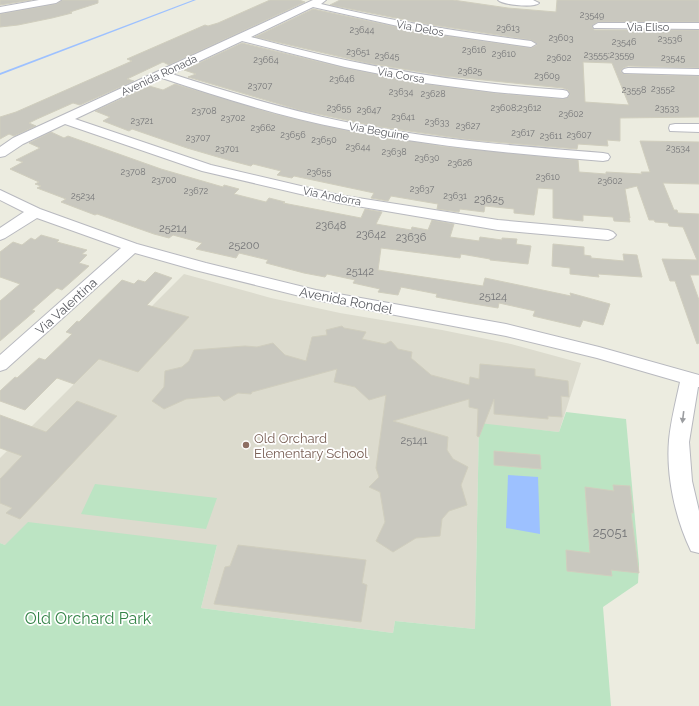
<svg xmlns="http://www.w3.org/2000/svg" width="699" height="706" viewBox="0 0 699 706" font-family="Raleway,sans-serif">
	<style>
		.education { fill: #dcdbce }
		.green { fill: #bce4c3 }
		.water { fill: #9dc1ff }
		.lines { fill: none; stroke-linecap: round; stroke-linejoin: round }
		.stream { fill: #9dc1ff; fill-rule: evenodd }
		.building { fill: #c9c8bf; stroke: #d0cebe; fill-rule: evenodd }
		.minor-casing { stroke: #b8b9bf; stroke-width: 2 }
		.minor { fill: #fff; fill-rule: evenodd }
		.oneway { fill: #9b9da0 }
		.education-dot { fill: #8d6e63; stroke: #fff; stroke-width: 1.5 }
		.labels { text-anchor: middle; stroke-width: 3.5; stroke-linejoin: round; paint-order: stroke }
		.far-number-label { font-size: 9px; fill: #757678 }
		.far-street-label { font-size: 11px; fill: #595b61; stroke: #fff }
		.number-label { font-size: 11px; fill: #757678 }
		.street-label { font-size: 13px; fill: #595b61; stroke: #fff }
		.education-label { font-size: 13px; fill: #785e54; stroke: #fff; text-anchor: start }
		.near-number-label { font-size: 13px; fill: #757678 }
		.near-park-label { font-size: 16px; fill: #358448; stroke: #fff }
	</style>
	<rect width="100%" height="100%" fill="#ecece0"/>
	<path class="education" d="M 184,274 L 271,298 L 340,313 L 442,330 L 511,344 L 581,363 L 559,432 L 479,424 L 475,629 L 395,621 L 393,633 L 201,608 L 217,545 L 5,545 L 0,543 L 0,458 Z"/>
	<path class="green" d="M 566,412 L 626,419 L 639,564 L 638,583 L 603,607 L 611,706 L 0,706 L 0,543 L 5,545 L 28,522 L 217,545 L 201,608 L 393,633 L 395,621 L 475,629 L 479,423 L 559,432 Z
		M 95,484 L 217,498 L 206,529 L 81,514 Z"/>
	<path class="water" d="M 508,475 L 538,477 L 540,534 L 506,528 Z"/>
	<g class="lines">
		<path class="stream" d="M 193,0 L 196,0 L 0,75 L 0,73 Z"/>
	</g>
	<path class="building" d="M 0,0 L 31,0 L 0,5 Z
		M 62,0 L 98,0 L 98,3 L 70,12 L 72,13 L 52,18 L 18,25 L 0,27 L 0,14 L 56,4 Z
		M 270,0 L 299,0 L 305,2 L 169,65 L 163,62 L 127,79 L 134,81 L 80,105 L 73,103 L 37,119 L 29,123 L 36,126 L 14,136 L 9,134 L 0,139 L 0,117 L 16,112 L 132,61 L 127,59 L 205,25 L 208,26 L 218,23 Z
		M 340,0 L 453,0 L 508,8 L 556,12 L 557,0 L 699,0 L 699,22 L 598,22 L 592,26 L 594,30 L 699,30 L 699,68 L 628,66 L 623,68 L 620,71 L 624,74 L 699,76 L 699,117 L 620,118 L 620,141 L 607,140 L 608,146 L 578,144 L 577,149 L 471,140 L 374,126 L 299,110 L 188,77 L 196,74 L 184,70 L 242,43 L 345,68 L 425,84 L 494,93 L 563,99 L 567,98 L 570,95 L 568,90 L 563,88 L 444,76 L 367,63 L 255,37 L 313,9 L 420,32 L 531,48 L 537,45 L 531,40 L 426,24 L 330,5 ZM 583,62 L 612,63 L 629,105 L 585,102 Z
		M 175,84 L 275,114 L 344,130 L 440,146 L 578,160 L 579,172 L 606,174 L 606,172 L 642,174 L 641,172 L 650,172 L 640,141 L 699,142 L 699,184 L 663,183 L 674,210 L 677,210 L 678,213 L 699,214 L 699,275 L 690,275 L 699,300 L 699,343 L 697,344 L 675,281 L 670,281 L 662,259 L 697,260 L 683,227 L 669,226 L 668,223 L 655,222 L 654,220 L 649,220 L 637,186 L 625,189 L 630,218 L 629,218 L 630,222 L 614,221 L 613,217 L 583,215 L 583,221 L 553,218 L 553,189 L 538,188 L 534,215 L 514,213 L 514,209 L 485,206 L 484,212 L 460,209 L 459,212 L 437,209 L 438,204 L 391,196 L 388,201 L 371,198 L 374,193 L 294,176 L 292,178 L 277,175 L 281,171 L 253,164 L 251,166 L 228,160 L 187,148 L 132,129 L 129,131 L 103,121 L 110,117 L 95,111 L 149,86 L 163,90 Z
		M 51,132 L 64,138 L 68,136 L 161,169 L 223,187 L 224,185 L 239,189 L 234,194 L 266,202 L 269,198 L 285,202 L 283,203 L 361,218 L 365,209 L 382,212 L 376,224 L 411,230 L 412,227 L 428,230 L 432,220 L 454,224 L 450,237 L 479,241 L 480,237 L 502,240 L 502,238 L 517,239 L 516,244 L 531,246 L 528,264 L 490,260 L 490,259 L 461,254 L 460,258 L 381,248 L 378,270 L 483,286 L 485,278 L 571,296 L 570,293 L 610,304 L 603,325 L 583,320 L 580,327 L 533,316 L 535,311 L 499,303 L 498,308 L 468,303 L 436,297 L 437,294 L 401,287 L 398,295 L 378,292 L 380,289 L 353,283 L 355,280 L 327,274 L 325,277 L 304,273 L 266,263 L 268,260 L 239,253 L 236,258 L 196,249 L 202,243 L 173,235 L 169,238 L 154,234 L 97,214 L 95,215 L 61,202 L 66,199 L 37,188 L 41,186 L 35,184 L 39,182 L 10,169 L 23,162 L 16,160 L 40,148 L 29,143 Z
		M 41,235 L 59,240 L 57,242 L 87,250 L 82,254 L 87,255 L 79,263 L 89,266 L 62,290 L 57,288 L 32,310 L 35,311 L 0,341 L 0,301 L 20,284 L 0,277 L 0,252 L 13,242 L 22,245 L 31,238 L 35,240 Z
		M 553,244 L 584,247 L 584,255 L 591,256 L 591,258 L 624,261 L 623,254 L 637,255 L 642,277 L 598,274 L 599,277 L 570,274 L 570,268 L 552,266 Z
		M 155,272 L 172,278 L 147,305 L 189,317 L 138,372 L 99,359 L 74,384 L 57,378 L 25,410 L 0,401 L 0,391 L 15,377 L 17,378 L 39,358 L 45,360 L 72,334 L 66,332 L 77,321 L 79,322 L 122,280 L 134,284 L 138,280 L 145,282 Z
		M 342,326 L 344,328 L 366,332 L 362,339 L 385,344 L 391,341 L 398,349 L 412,352 L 411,358 L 431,375 L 469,385 L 470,377 L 479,379 L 480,364 L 535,369 L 535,376 L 568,381 L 569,397 L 561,396 L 562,417 L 548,416 L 548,419 L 494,414 L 494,399 L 479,437 L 477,436 L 478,409 L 469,407 L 469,399 L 393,421 L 448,437 L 447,450 L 453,459 L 468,467 L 461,485 L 467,505 L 449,511 L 442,519 L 440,536 L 416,538 L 393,552 L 376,541 L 385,522 L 380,492 L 369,487 L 379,477 L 376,468 L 386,395 L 369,400 L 355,387 L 334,382 L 337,369 L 252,392 L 251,394 L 238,393 L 224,401 L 219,396 L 186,399 L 164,409 L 152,401 L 164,387 L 165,371 L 182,367 L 189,361 L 194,350 L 245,346 L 257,347 L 273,343 L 285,355 L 306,361 L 312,337 L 327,335 L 326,330 Z
		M 77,401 L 117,416 L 20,519 L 6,513 L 12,508 L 0,503 L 0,479 L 22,456 L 0,448 L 0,415 L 46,432 Z
		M 494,451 L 540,455 L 541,469 L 494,465 Z
		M 613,485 L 630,486 L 633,513 L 631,513 L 639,573 L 611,570 L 612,576 L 567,571 L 566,550 L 590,553 L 585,487 L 614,491 Z
		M 238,545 L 366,560 L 362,583 L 367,585 L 361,622 L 214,604 L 225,567 L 230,566 Z"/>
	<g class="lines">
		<g class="minor-casing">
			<path id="minor" d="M 39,0 L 61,0 L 56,3 L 0,13 L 0,7 Z
				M 313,0 L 326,0 L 321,4 C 390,21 460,32 531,41 L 536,44 L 531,47 L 420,31 L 313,7 L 251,37 C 356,66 454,83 563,90 L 567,91 L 569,94 L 567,97 L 563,98 L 494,92 L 425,83 L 345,67 L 242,41 L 172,74 C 228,92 284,109 341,121 C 427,139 515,146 603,153 L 608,154 L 610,157 L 608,160 L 603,161 C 516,154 429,146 344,129 C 282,117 222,98 162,78 L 75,119 L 211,165 L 339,195 L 498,220 L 608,230 L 613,232 L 616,235 L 613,238 L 608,240 L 498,230 L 339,203 L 202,171 L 65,124 L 23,144 L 5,156 L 0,157 L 0,147 L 13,138 Z
				M 498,0 L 533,0 L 539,3 C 534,8 503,5 498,0 Z
				M 598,23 L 699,23 L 699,29 L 594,28 L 593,26 Z
				M 628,68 L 699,69 L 699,75 L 624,73 L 622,71 L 624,69 Z
				M 675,124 L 699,124 L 699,132 L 670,131 L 669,128 L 670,125 Z
				M 0,190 L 40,209 L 137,244 L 206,263 L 316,290 L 506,324 L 599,347 L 699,375 L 699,387 L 698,387 L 689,442 L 692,481 L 699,511 L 699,553 L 691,551 C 675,518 666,475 669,440 C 671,420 676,401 680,382 L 597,358 L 506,336 L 316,300 L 195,270 L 135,253 L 6,369 L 0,371 L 0,355 L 121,248 L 37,218 L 5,238 L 0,240 L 0,228 L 24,212 L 0,200 Z"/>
		</g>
		<use href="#minor" class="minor"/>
	</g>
	<defs><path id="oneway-solid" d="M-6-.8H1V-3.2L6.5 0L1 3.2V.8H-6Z"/></defs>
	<use class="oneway" href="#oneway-solid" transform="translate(683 417) rotate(97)"/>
	<circle class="education-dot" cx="246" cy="445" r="4"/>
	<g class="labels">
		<g class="far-number-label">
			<text x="592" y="18">23549</text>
			<text x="508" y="31">23613</text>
			<text x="362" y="33">23644</text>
			<text x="561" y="41">23603</text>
			<text x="670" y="42">23536</text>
			<text x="624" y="45">23546</text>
			<text x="474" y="53">23616</text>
			<text x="358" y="55">23651</text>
			<text x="504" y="57">23610</text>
			<text x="609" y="58">23555;23559</text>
			<text x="387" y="59">23645</text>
			<text x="559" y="61">23602</text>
			<text x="673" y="61">23545</text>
			<text x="266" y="63">23664</text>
			<text x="470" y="74">23625</text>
			<text x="547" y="79">23609</text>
			<text x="342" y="82">23646</text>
			<text x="260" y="89">23707</text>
			<text x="663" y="92">23552</text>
			<text x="634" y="93">23558</text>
			<text x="401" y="95">23634</text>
			<text x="433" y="97">23628</text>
			<text x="339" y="111">23655</text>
			<text x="516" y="111">23608;23612</text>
			<text x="667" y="111">23533</text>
			<text x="369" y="113">23647</text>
			<text x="204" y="114">23708</text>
			<text x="571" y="117">23602</text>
			<text x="403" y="120">23641</text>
			<text x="233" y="121">23702</text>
			<text x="142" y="124">23721</text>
			<text x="437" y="125">23633</text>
			<text x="468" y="129">23627</text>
			<text x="263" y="131">23662</text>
			<text x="523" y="136">23617</text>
			<text x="293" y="138">23656</text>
			<text x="579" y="138">23607</text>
			<text x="551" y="139">23611</text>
			<text x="198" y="141">23707</text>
			<text x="324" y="143">23650</text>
			<text x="358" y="150">23644</text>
			<text x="678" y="151">23534</text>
			<text x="227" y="152">23701</text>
			<text x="394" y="155">23638</text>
			<text x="427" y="161">23630</text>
			<text x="460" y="166">23626</text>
			<text x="133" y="175">23708</text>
			<text x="319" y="175">23655</text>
			<text x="548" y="180">23610</text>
			<text x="164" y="183">23700</text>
			<text x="610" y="184">23602</text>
			<text x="422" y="192">23637</text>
			<text x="196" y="194">23672</text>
			<text x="83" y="199">25234</text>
			<text x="455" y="199">23631</text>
		</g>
		<g class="far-street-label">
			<text x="648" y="31">Via Eliso</text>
			<text transform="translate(420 28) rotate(10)" y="4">Via Delos</text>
			<text transform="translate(159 75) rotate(-25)" y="4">Avenida Ronada</text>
			<text transform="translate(401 75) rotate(10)" y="4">Via Corsa</text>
			<text transform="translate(379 131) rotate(10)" y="4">Via Beguine</text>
			<text transform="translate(332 196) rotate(11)" y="4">Via Andorra</text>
		</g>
		<g class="number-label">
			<text x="489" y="203">23625</text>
			<text x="331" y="229">23648</text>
			<text x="173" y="232">25214</text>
			<text x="371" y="238">23642</text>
			<text x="411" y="241">23636</text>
			<text x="244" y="249">25200</text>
			<text x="360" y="275">25142</text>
			<text x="493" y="300">25124</text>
			<text x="414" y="444">25141</text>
		</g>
		<g class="street-label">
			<text transform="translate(346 300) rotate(11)" y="5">Avenida Rondel</text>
			<text transform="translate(66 306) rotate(-42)" y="5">Via Valentina</text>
		</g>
		<g class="education-label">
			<text x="254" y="443">Old Orchard<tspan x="254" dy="15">Elementary School</tspan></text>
		</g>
		<g class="near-number-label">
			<text x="610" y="537">25051</text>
		</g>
		<g class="near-park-label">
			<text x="88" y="624">Old Orchard Park</text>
		</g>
	</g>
</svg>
